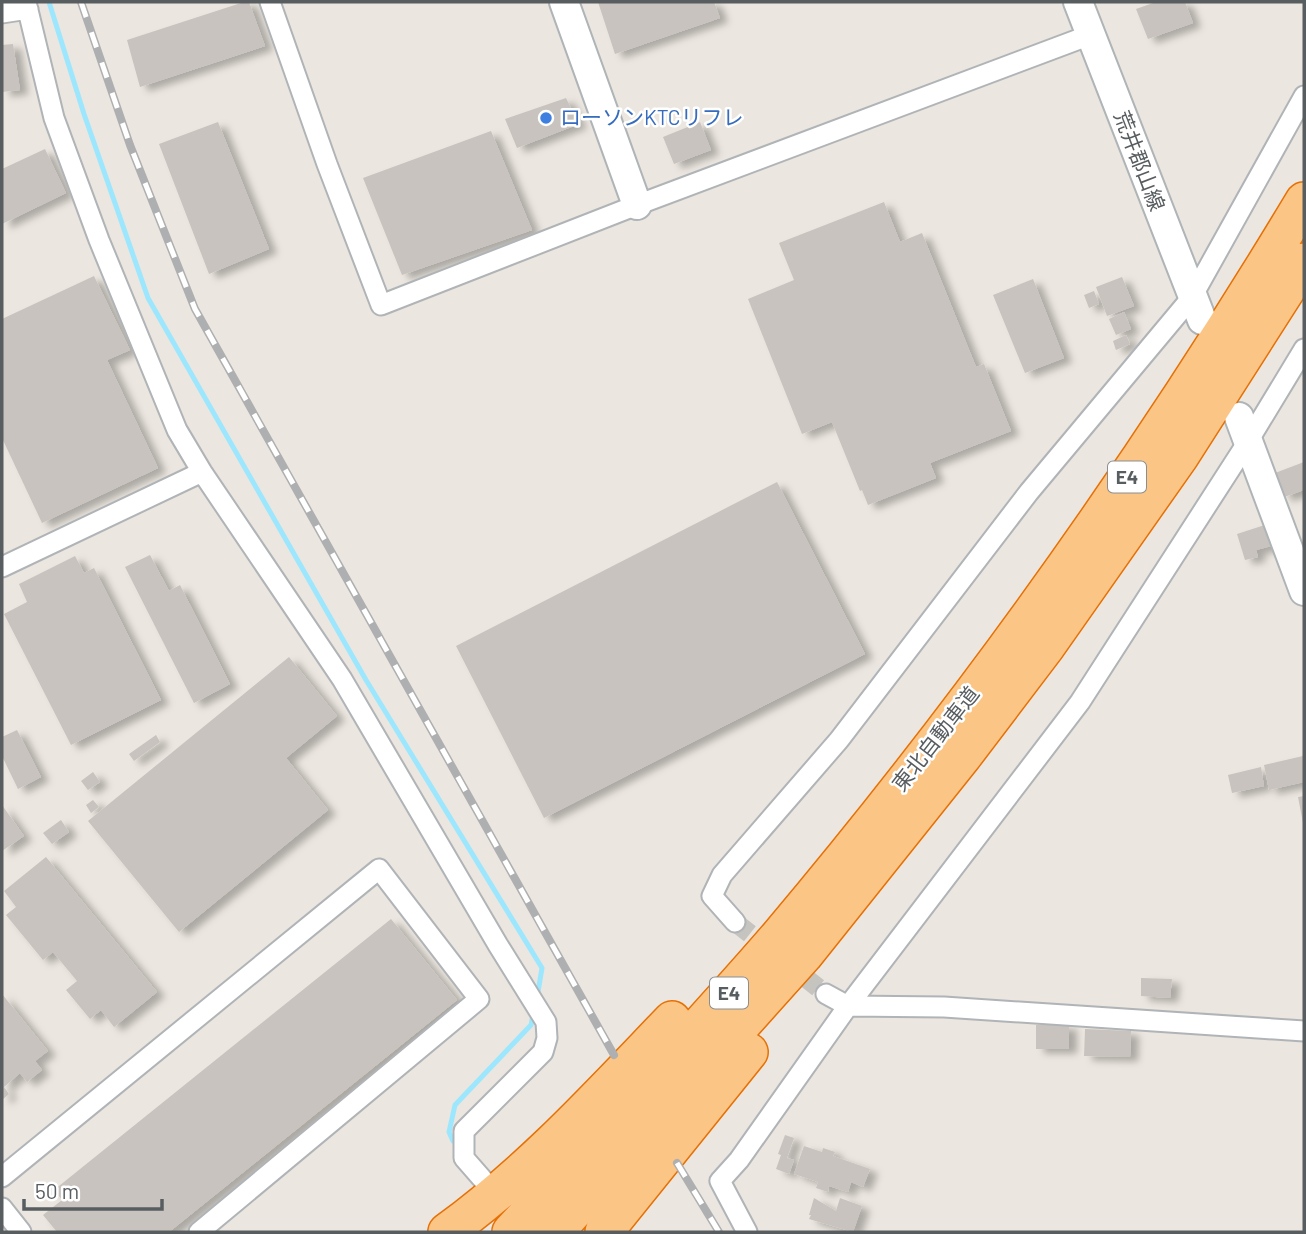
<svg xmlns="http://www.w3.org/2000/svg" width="1306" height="1234" viewBox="0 0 1306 1234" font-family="Barlow,'Noto Sans JP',sans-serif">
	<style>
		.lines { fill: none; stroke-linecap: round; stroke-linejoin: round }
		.stream { stroke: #9ce7fd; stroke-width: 5 }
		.building { fill: #c8c3be; filter: url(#shadow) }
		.street-tunnel { stroke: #c6c4bf; stroke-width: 19; stroke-dasharray: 19 10; stroke-linecap: butt }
		.street-casing { stroke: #b0b4b7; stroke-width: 23 }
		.secondary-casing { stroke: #afb4b7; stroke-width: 32 }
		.highway-casing { stroke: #e67004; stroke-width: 40 }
		.street { stroke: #fff; stroke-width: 19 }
		.secondary { stroke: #fff; stroke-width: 28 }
		.highway { stroke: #fbc586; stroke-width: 37 }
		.rail-casing { stroke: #aeafb0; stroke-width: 8 }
		.rail { stroke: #fff; stroke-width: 5; stroke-dasharray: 16; stroke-linecap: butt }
		.shop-dot { fill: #3f7fe0; stroke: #fff; stroke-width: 2.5 }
		.labels { text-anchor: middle; stroke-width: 5; stroke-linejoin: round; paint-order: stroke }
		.shield { fill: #fff; stroke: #8a8e90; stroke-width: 2 }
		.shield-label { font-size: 19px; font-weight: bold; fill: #585d60 }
		.shop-label { font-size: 21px; fill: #366cbe; stroke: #fff; text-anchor: start }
		.street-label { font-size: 21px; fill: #585d60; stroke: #fff }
	</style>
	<defs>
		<filter id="shadow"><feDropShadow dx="8" dy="4.5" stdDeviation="3.5" flood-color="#0004"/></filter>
	</defs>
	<rect width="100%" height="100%" fill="#ebe6df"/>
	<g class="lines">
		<path class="stream" d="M 49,2 L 84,114 L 148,298 L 366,680 L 542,968 L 537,998
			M 453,1141 L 449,1132 L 455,1105 L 531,1025 L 533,1015"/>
	</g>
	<path class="building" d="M 244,2 L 249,2 L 265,46 L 140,87 L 127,40 Z
		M 598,2 L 714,2 L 720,18 L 615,54 Z
		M 1156,2 L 1185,2 L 1193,23 L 1148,39 L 1136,9 Z
		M 13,44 L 20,90 L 2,92 L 2,45 Z
		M 566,98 L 579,124 L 517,148 L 505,119 Z
		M 218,122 L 269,249 L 209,274 L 159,144 Z
		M 700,122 L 711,150 L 674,164 L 663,137 Z
		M 491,131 L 532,230 L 402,275 L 363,178 Z
		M 45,149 L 66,193 L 2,224 L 2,169 Z
		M 884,202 L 900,242 L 922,233 L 976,367 L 984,364 L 1011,431 L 930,463 L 936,478 L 868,505 L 862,490 L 860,491 L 832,422 L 802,434 L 748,299 L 794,280 L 779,243 Z
		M 94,276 L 130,350 L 107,360 L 158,468 L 42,523 L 2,438 L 2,319 Z
		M 1122,277 L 1134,306 L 1107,316 L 1096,287 Z
		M 1033,279 L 1064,358 L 1025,373 L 993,295 Z
		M 1094,291 L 1099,304 L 1089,308 L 1084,295 Z
		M 1124,312 L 1131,329 L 1116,335 L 1109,319 Z
		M 1126,335 L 1130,344 L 1116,350 L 1113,341 Z
		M 1304,462 L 1304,490 L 1284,497 L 1275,473 Z
		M 777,482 L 865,654 L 544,818 L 456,646 Z
		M 1271,523 L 1279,544 L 1256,550 L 1258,557 L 1245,560 L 1237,534 Z
		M 150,555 L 169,591 L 180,585 L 230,684 L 194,703 L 125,567 Z
		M 75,556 L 84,573 L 94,568 L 161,700 L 71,745 L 4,614 L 27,602 L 19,584 Z
		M 289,657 L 337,716 L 286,758 L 328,810 L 179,932 L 88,821 Z
		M 17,730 L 41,777 L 18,789 L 2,756 L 2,737 Z
		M 156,735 L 160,742 L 134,761 L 129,754 Z
		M 1303,756 L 1304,782 L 1269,790 L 1264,765 Z
		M 1261,767 L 1264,786 L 1232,793 L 1228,775 Z
		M 93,772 L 100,782 L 88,790 L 81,781 Z
		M 1304,796 L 1304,823 L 1303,823 L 1298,797 Z
		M 93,800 L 99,807 L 91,813 L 86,805 Z
		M 2,805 L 24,836 L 2,851 Z
		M 61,820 L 69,832 L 52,844 L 43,833 Z
		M 46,857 L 157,992 L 114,1027 L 101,1010 L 90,1019 L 66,990 L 77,981 L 53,952 L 43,960 L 6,915 L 16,907 L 4,891 Z
		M 391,919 L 457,1000 L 169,1232 L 57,1232 L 43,1215 L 62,1200 L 54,1190 Z
		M 1141,978 L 1172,979 L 1170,998 L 1141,996 Z
		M 2,994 L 48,1051 L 35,1061 L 42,1070 L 27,1082 L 20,1073 L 4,1087 L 9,1094 L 2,1100 Z
		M 1036,1025 L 1069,1025 L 1069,1049 L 1036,1049 Z
		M 1085,1029 L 1131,1031 L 1130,1057 L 1084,1056 Z
		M 785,1135 L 794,1138 L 787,1158 L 794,1160 L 789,1174 L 776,1169 L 781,1155 L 778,1154 Z
		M 804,1146 L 822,1152 L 823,1148 L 835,1152 L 833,1156 L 870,1169 L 863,1187 L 851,1182 L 848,1192 L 829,1186 L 828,1192 L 816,1188 L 818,1182 L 794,1174 Z
		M 814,1198 L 836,1211 L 840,1198 L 862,1206 L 853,1232 L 809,1219 L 811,1215 L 809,1215 Z"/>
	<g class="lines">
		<path class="street-tunnel" d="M 735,922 L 826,994"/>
		<g class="street-casing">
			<path id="street" d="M 26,2 L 54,118 L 99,240 L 177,430 L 202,472 L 342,679 L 498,945 L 546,1022 L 547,1038 L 543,1052 L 464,1131 L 464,1158 L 485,1182
				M 270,2 L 327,164 L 381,305 L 637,205 L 1090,35
				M 2,13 L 28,9
				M 2,567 L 202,472
				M 735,922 L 712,896 L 722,875 L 839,740 L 1029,492 L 1192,297 L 1304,96
				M 826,994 L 848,1006 L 944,1007 L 1304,1031
				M 2,1177 L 379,869 L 479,999 L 199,1232
				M 2,1208 L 21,1232
				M 747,1232 L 720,1181 L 739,1160 L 848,1006 L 1080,702 L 1247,443 L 1304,349"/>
		</g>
		<g class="secondary-casing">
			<path id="secondary" d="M 564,2 L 637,205
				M 1078,2 L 1202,320
				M 1239,417 L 1304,591"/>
		</g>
		<g class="highway-casing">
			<path id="highway" d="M 447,1232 C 532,1170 599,1096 672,1020
				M 511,1232 C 550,1191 588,1149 626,1107 C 677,1050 729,994 779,936 C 973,706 1149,459 1304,201
				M 555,1232 L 804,955 L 963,756 L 1045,648 L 1180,456 L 1304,262
				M 604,1232 L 749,1052"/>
		</g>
		<use href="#street" class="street"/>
		<use href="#secondary" class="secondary"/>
		<use href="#highway" class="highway"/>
		<g class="rail-casing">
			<path id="rail" d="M 81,2 L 130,145 L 195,309 L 614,1055
				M 677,1163 L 719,1232"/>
		</g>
		<use href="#rail" class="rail"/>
	</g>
	<circle class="shop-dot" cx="546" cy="118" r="7"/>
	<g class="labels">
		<g class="shield">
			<rect x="1108" y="461.5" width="38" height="31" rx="5"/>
			<rect x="710" y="977.5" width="38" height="31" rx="5"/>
		</g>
		<g class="shield-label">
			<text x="1127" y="484">E4</text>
			<text x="729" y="1000">E4</text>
		</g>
		<g class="shop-label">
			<text x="560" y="125">ローソンKTCリフレ</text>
		</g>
		<g class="street-label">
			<text transform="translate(1139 161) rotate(69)" y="7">荒井郡山線</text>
			<text transform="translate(936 739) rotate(-52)" y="7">東北自動車道</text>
		</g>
	</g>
	<rect width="1306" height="1234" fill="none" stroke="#585d60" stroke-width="7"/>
	<path d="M24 1199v10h138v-10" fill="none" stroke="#585d60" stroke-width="3.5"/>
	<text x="35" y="1199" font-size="21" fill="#585d60" stroke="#ffffff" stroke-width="5" paint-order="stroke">50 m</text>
</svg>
